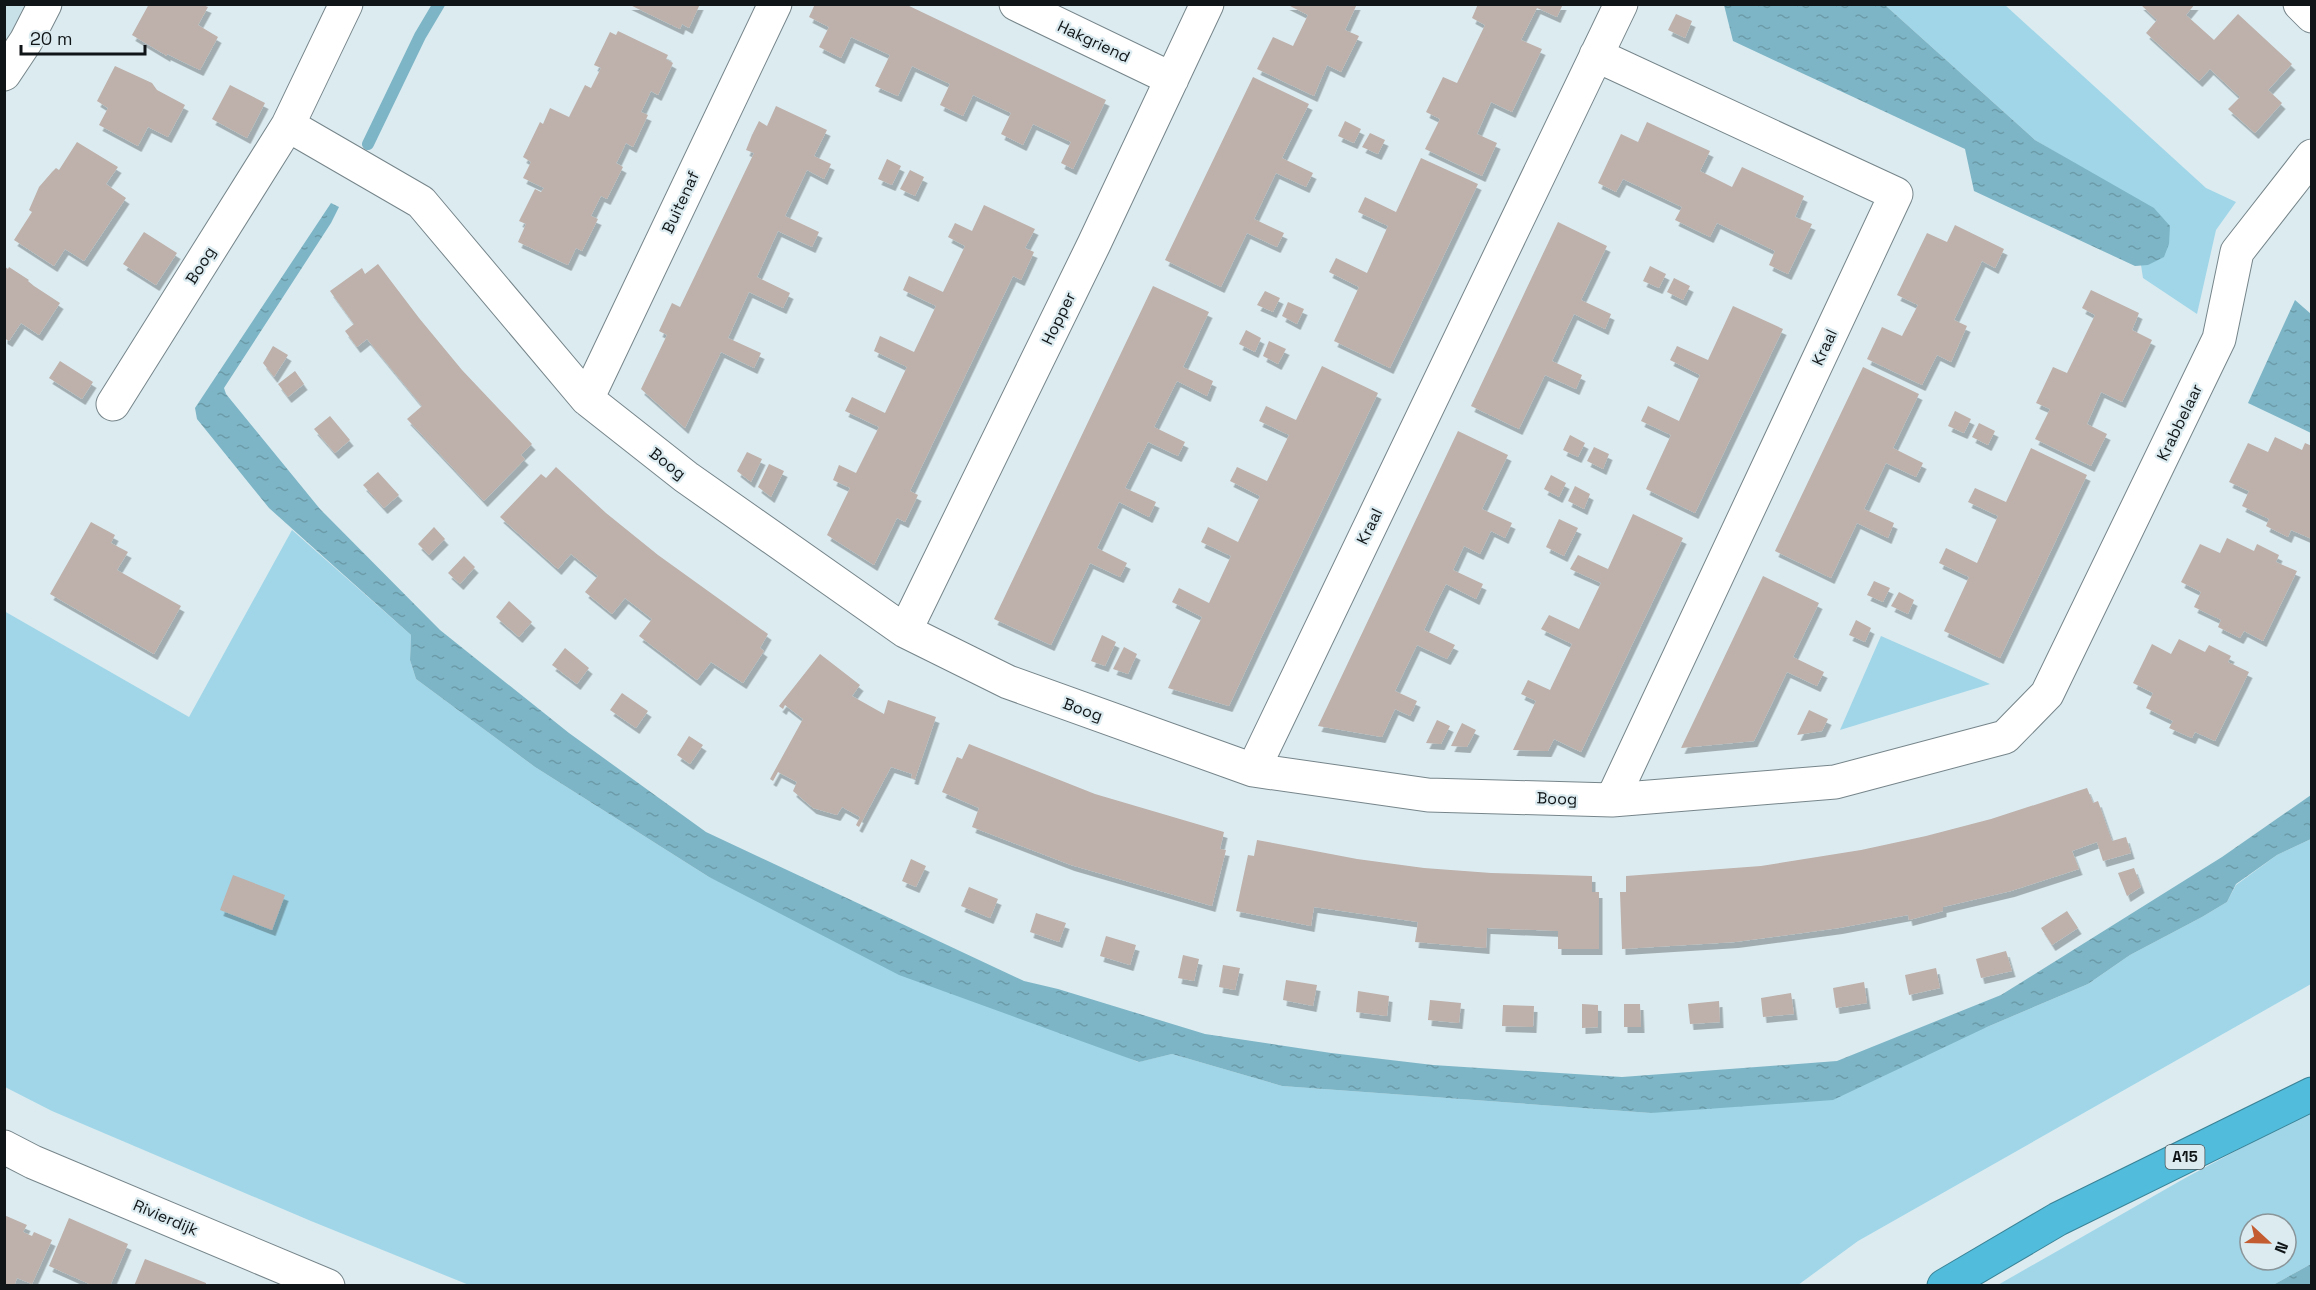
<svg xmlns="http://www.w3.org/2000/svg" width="2316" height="1290" viewBox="0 0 2316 1290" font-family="'Space Grotesk',sans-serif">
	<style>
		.built { fill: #c8e1e9 }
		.green { fill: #a0d6e8; fill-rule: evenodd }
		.water { fill: url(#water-ripples) }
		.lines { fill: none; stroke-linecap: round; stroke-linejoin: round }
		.stream { stroke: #7db5c6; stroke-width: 12 }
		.building { fill: #beb0aa; filter: url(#shadow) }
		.street-casing { stroke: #76858a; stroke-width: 35 }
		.secondary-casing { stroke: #76858a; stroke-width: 35 }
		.highway-casing { stroke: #3a8296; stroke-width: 35 }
		.street { stroke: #fff; stroke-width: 33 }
		.secondary { stroke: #fff; stroke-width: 33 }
		.highway { stroke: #51bcdb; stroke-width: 33 }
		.labels { text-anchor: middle; stroke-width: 4.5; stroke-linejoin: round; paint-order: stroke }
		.shield { fill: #dbebf0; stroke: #4d5558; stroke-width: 1.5 }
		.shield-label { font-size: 15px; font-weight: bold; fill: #101517 }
		.street-label { font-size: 16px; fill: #101517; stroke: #dbebf0 }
	</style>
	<defs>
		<pattern id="water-ripples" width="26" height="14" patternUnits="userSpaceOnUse" patternTransform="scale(1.5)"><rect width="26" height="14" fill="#7db5c6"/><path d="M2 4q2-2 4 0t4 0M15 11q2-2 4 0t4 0" fill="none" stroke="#6b9ba9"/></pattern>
		<filter id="shadow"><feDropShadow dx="3.5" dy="6" stdDeviation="0" flood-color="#0004"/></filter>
	</defs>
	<rect width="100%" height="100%" fill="#dbebf0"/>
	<path class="built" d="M 5,5 L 33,5 L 5,51 Z"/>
	<path class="green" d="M 1885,5 L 2005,5 L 2206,188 L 2236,202 L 2216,230 L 2197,314 L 2143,278 L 2141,265 L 2148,265 L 2084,169 L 2035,140 Z
		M 292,530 L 411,635 L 410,660 L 416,679 L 535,767 L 709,877 L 1138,1062 L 1172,1054 L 1282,1086 L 1651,1113 L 1987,1027 L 2088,984 L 2130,955 L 2202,917 L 2227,902 L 2236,885 L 2277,855 L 2311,839 L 2311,984 L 1858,1241 L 1798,1285 L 469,1285 L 311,1221 L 52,1111 L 5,1087 L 4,611 L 189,717 Z
		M 1881,636 L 1990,684 L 1840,730 Z
		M 2311,1111 L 2311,1264 L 2273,1285 L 1996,1286 L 2187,1177 ZM 2250,1224 L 2286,1224 L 2286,1260 L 2250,1260 Z"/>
	<path class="water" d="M 1724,5 L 1885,5 L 2035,140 L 2154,208 L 2170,226 L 2169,244 L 2164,257 L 2148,265 L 2135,266 L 1974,191 L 1965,149 L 1733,41 Z
		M 331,203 L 339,207 L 331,223 L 224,388 L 226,394 L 320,509 L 440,630 L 569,733 L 706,832 L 1024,981 L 1058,989 L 1205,1034 L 1331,1053 L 1433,1065 L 1622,1077 L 1837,1061 L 2001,995 L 2222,857 L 2311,795 L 2311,839 L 2277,855 L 2236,884 L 2227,902 L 2202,917 L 2130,955 L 2088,984 L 1987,1027 L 1833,1100 L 1651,1113 L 1282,1086 L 1172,1054 L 1139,1062 L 899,975 L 709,877 L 535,767 L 416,679 L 410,660 L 411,635 L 269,508 L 197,419 L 195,408 Z
		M 2295,300 L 2311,314 L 2311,433 L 2248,403 Z
		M 2311,1264 L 2311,1285 L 2273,1285 Z"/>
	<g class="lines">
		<path class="stream" d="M 368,144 L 420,36 L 439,4"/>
	</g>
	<path class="building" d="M 149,4 L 203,5 L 208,7 L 198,25 L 218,37 L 200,70 L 167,54 L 167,56 L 132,35 Z
		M 628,4 L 700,4 L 689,28 L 682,24 L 680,29 Z
		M 815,4 L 905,4 L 1106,100 L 1073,169 L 1061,163 L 1071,142 L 1033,124 L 1023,145 L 1001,134 L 1011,113 L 973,95 L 963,116 L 940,105 L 950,84 L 912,66 L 898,96 L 875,86 L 890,55 L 851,37 L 841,58 L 819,47 L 829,27 L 809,17 Z
		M 1286,4 L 1357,4 L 1345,30 L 1359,36 L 1341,72 L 1327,65 L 1314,96 L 1257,69 L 1273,37 L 1293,46 L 1308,15 Z
		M 1478,4 L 1563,4 L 1557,17 L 1537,8 L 1521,40 L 1542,49 L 1512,112 L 1491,102 L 1477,134 L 1497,143 L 1482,176 L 1425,149 L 1440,119 L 1426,112 L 1443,77 L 1457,83 L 1485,25 L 1472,18 Z
		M 2140,4 L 2195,4 L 2186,15 L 2214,40 L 2238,14 L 2292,64 L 2268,90 L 2282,103 L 2255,133 L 2228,109 L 2240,97 L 2210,69 L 2199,81 L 2146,33 L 2157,20 Z
		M 1676,14 L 1692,21 L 1685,38 L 1668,30 Z
		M 618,31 L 668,55 L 666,59 L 673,63 L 658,95 L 651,91 L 643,108 L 641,112 L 648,115 L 633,147 L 626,143 L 618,160 L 616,163 L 623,167 L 607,199 L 601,196 L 591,216 L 598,219 L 582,251 L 576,248 L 568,265 L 518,242 L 526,224 L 519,221 L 535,189 L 541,192 L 544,188 L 523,178 L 531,162 L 523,157 L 540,122 L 543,124 L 550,108 L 569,117 L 585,85 L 591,88 L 601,68 L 594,65 L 610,32 L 616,35 Z
		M 115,66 L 152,83 L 157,90 L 185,105 L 168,137 L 148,127 L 138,146 L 99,125 L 108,108 L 97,101 Z
		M 1253,77 L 1309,104 L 1282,158 L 1313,173 L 1306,187 L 1276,173 L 1254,219 L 1284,233 L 1277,247 L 1247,233 L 1221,287 L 1165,260 Z
		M 230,85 L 265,103 L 247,138 L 212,119 Z
		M 776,106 L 827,130 L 814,156 L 831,164 L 824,179 L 807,170 L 785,216 L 819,232 L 812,247 L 778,231 L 757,277 L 790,293 L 783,308 L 749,292 L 728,338 L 761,353 L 754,368 L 721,352 L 685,428 L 641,389 L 667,335 L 659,331 L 672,303 L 680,307 L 754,153 L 746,150 L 752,135 L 759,121 L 767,126 Z
		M 1345,121 L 1361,129 L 1354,143 L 1338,136 Z
		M 1647,122 L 1710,151 L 1700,171 L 1732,187 L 1742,167 L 1804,196 L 1795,217 L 1812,224 L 1788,274 L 1769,265 L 1775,251 L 1717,223 L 1710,237 L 1675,220 L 1682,207 L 1623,179 L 1616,192 L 1598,183 L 1621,134 L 1638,142 Z
		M 1370,133 L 1385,140 L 1378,154 L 1362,147 Z
		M 77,142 L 118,167 L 106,184 L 126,198 L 84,261 L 65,249 L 54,266 L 14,240 L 32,212 L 29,210 L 39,187 L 52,172 L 56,168 L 59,170 Z
		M 1421,158 L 1478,184 L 1390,368 L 1334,341 L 1359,287 L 1329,272 L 1336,258 L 1367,273 L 1388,226 L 1358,212 L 1365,197 L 1396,212 Z
		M 887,159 L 901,166 L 892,185 L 878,179 Z
		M 910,170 L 924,177 L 915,196 L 900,189 Z
		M 984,205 L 1035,229 L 1025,248 L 1034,252 L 1021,280 L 1013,276 L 910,491 L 918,495 L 905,522 L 897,518 L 874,565 L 827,535 L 850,488 L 833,480 L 839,465 L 856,473 L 879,427 L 845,411 L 852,397 L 885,413 L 907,367 L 874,351 L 880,336 L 914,352 L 936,306 L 903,290 L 909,276 L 943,292 L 965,246 L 948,237 L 955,223 L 972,231 Z
		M 1558,222 L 1607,246 L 1581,300 L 1611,314 L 1605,329 L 1574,314 L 1552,361 L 1582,375 L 1576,389 L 1545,375 L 1519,429 L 1471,406 Z
		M 1955,225 L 2004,249 L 1995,268 L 1982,261 L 1954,320 L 1967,326 L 1951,362 L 1937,355 L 1922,385 L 1867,359 L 1882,327 L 1902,336 L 1918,305 L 1897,295 L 1927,233 L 1947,242 Z
		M 144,232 L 177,253 L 156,285 L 123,264 Z
		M 378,264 L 419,318 L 462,370 L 532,444 L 521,455 L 525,459 L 484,501 L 407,419 L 422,406 L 367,339 L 357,347 L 345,331 L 354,324 L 330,291 L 362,268 L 365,274 Z
		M 4,266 L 8,269 L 9,267 L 29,280 L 28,281 L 34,286 L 60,303 L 39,335 L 21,323 L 9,341 L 4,338 Z
		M 1650,266 L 1666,274 L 1659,288 L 1643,281 Z
		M 1674,278 L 1690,286 L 1683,300 L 1667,292 Z
		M 1153,286 L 1209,312 L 1183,367 L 1213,381 L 1207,396 L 1177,381 L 1154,427 L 1185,442 L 1178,456 L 1148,442 L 1125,488 L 1156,502 L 1149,517 L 1119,502 L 1097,548 L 1127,563 L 1120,577 L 1090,563 L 1051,645 L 994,619 Z
		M 2091,290 L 2139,313 L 2132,330 L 2152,340 L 2122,402 L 2101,392 L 2087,424 L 2107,434 L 2091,466 L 2035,439 L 2050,409 L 2036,403 L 2053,367 L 2067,373 L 2095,315 L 2082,308 Z
		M 1265,291 L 1280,298 L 1273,312 L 1257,305 Z
		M 1288,302 L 1304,309 L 1297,324 L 1282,316 Z
		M 1733,306 L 1783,329 L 1695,513 L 1646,489 L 1671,435 L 1641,421 L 1648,406 L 1679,421 L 1700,375 L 1670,360 L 1677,346 L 1708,360 Z
		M 1246,330 L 1261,338 L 1255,352 L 1239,344 Z
		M 1269,341 L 1286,349 L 1278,364 L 1263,356 Z
		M 273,346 L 288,355 L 274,377 L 263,363 Z
		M 60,361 L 93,382 L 82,399 L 49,378 Z
		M 1322,366 L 1378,393 L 1262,636 L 1229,706 L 1168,688 L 1202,617 L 1172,602 L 1179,588 L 1209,603 L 1231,556 L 1201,542 L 1208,527 L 1238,542 L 1260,496 L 1230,481 L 1237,467 L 1267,481 L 1289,435 L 1259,421 L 1266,406 L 1296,420 Z
		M 1863,367 L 1919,394 L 1893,448 L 1923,463 L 1916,477 L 1886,463 L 1864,509 L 1894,523 L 1888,538 L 1857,523 L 1831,578 L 1775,551 Z
		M 295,371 L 304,384 L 288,397 L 278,384 Z
		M 1955,411 L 1971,419 L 1964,433 L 1948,426 Z
		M 330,416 L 350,440 L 335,453 L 314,429 Z
		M 1979,423 L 1995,431 L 1988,445 L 1972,437 Z
		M 1458,431 L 1508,455 L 1482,509 L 1512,523 L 1505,538 L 1491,531 L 1480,554 L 1464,546 L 1453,570 L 1483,584 L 1476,599 L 1446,584 L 1435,606 L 1424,630 L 1455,645 L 1447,659 L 1417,645 L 1395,691 L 1417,701 L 1410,716 L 1395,709 L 1382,737 L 1318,726 Z
		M 1570,435 L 1585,443 L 1578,457 L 1563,450 Z
		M 2275,437 L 2302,450 L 2305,443 L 2312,446 L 2312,539 L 2291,530 L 2288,537 L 2266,526 L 2269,519 L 2242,506 L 2249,491 L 2229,482 L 2248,443 L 2268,452 Z
		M 1594,447 L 1609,454 L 1603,469 L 1587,461 Z
		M 2031,448 L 2087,475 L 2000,658 L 1944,631 L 1969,577 L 1939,563 L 1946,548 L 1977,563 L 1998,516 L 1968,502 L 1975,488 L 2006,502 Z
		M 747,452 L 762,459 L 751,482 L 737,471 Z
		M 769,464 L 784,471 L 771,497 L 758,487 Z
		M 556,467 L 606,513 L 658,555 L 768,634 L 760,648 L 764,651 L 743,683 L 711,662 L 697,680 L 639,636 L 652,619 L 625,598 L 612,614 L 585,592 L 598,576 L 571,554 L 558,569 L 500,517 L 541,474 L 546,478 Z
		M 378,472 L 399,495 L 384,508 L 363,485 Z
		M 1551,475 L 1566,483 L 1559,497 L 1544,489 Z
		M 1575,486 L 1590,494 L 1584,509 L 1568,501 Z
		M 1633,514 L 1683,538 L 1581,752 L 1554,739 L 1548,751 L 1513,750 L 1536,701 L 1521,694 L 1528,680 L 1550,690 L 1572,644 L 1541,629 L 1549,615 L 1579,629 L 1601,583 L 1570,569 L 1578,555 L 1608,569 Z
		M 1559,519 L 1578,528 L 1564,556 L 1546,547 Z
		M 91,522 L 115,535 L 111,543 L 128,552 L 117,570 L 181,606 L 154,654 L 50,594 Z
		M 434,527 L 445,539 L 429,555 L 418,544 Z
		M 2227,538 L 2254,551 L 2257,544 L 2279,555 L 2276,562 L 2297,571 L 2263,641 L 2244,631 L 2240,638 L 2218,627 L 2221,620 L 2194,607 L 2201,592 L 2181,582 L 2200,544 L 2220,553 Z
		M 464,556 L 475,567 L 460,584 L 448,573 Z
		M 1763,576 L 1819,603 L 1793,657 L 1824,672 L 1817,686 L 1787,672 L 1754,741 L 1681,748 Z
		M 1874,581 L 1890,588 L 1883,602 L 1867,595 Z
		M 1899,592 L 1914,600 L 1908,614 L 1891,606 Z
		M 509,601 L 532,622 L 519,637 L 496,617 Z
		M 1856,620 L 1871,628 L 1865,642 L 1849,635 Z
		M 1102,635 L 1116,642 L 1105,666 L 1091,661 Z
		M 2179,639 L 2205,652 L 2209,645 L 2231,656 L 2228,662 L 2249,672 L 2215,741 L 2195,732 L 2192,738 L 2169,728 L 2173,721 L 2146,708 L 2153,693 L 2133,683 L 2152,644 L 2171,654 Z
		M 1124,647 L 1137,654 L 1128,674 L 1113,669 Z
		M 565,648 L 589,668 L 577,684 L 552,665 Z
		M 820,654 L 860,685 L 852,696 L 884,714 L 888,700 L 936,717 L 915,779 L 911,778 L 912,774 L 891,767 L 859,827 L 856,825 L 860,817 L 842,807 L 837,815 L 813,808 L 793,791 L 797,782 L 778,772 L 773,781 L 770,779 L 803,719 L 785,705 L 783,709 L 779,706 Z
		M 622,693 L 648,711 L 636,728 L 610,710 Z
		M 1809,710 L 1828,719 L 1822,731 L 1797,735 Z
		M 1437,720 L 1450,726 L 1441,744 L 1426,743 Z
		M 1462,723 L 1476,730 L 1467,747 L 1451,746 Z
		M 689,736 L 703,745 L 690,764 L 677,755 Z
		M 969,744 L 1095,794 L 1224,832 L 1220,849 L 1226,850 L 1212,906 L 1071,865 L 972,827 L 979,808 L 942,792 L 957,757 L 962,759 Z
		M 2087,788 L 2093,803 L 2098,801 L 2112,841 L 2126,837 L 2131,853 L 2103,861 L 2097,842 L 2072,851 L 2079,869 L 2011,891 L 1943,907 L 1943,911 L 1909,920 L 1908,915 L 1839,928 L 1735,942 L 1622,949 L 1620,892 L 1626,892 L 1626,876 L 1761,866 L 1861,850 L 1926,836 L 1991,819 Z
		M 1257,840 L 1357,859 L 1424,868 L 1491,873 L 1592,876 L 1592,892 L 1599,892 L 1599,949 L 1558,949 L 1558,931 L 1487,928 L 1486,948 L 1415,942 L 1418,922 L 1314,907 L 1311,926 L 1236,911 L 1248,855 L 1254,856 Z
		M 911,859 L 926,866 L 916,887 L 902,881 Z
		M 2134,868 L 2141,887 L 2127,896 L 2118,873 Z
		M 233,875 L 285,895 L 272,930 L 220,910 Z
		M 969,887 L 998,899 L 990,918 L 961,906 Z
		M 2067,911 L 2078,928 L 2052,945 L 2041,928 Z
		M 1036,913 L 1066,923 L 1059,942 L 1030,932 Z
		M 1106,936 L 1136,945 L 1130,965 L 1100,956 Z
		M 2006,951 L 2012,971 L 1981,978 L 1976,959 Z
		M 1183,955 L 1199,959 L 1194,981 L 1178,978 Z
		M 1223,965 L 1240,968 L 1235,990 L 1219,987 Z
		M 1936,968 L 1940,988 L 1909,995 L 1905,975 Z
		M 1286,980 L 1317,985 L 1313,1006 L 1283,1000 Z
		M 1864,982 L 1867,1003 L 1836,1008 L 1833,988 Z
		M 1358,991 L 1389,996 L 1387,1016 L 1356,1012 Z
		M 1791,993 L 1794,1014 L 1763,1017 L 1761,998 Z
		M 1430,1000 L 1461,1003 L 1459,1023 L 1428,1020 Z
		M 1719,1001 L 1720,1022 L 1690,1024 L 1688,1004 Z
		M 1582,1004 L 1598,1005 L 1598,1027 L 1582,1028 Z
		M 1624,1004 L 1640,1004 L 1641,1027 L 1624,1027 Z
		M 1503,1005 L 1534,1006 L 1533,1027 L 1502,1026 Z
		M 4,1215 L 27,1225 L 23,1232 L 32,1236 L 34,1232 L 52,1240 L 32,1284 L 17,1278 L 14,1286 L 4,1286 Z
		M 69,1218 L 128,1244 L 110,1286 L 94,1286 L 49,1266 Z
		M 145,1259 L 206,1283 L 206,1286 L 134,1286 Z"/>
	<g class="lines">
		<g class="street-casing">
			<path id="street" d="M 1016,4 L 1172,79
				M 2300,4 L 2312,16
				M 1596,55 L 1896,194 L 1612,800
				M 288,125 L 421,202 L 587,399 L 686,477 L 905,631 L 1008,682 L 1253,770 L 1428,795 L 1612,800 L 1835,782 L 2005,737 L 2047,694 L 2219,339 L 2237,252 L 2312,156
				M 587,399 L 775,4
				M 113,404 L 288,125 L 346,4
				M 905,631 L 1094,244 L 1207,4
				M 1253,770 L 1621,4"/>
		</g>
		<g class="secondary-casing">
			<path id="secondary" d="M 4,74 L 26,41 L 45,4
				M 4,1147 L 33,1162 L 328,1286"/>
		</g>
		<g class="highway-casing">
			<path id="highway" d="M 1944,1286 L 2058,1219 L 2312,1094"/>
		</g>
		<use href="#street" class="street"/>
		<use href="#secondary" class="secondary"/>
		<use href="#highway" class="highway"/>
	</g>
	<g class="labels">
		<rect class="shield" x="2165.5" y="1145" width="39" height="24" rx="4.5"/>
		<g class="shield-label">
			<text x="2185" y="1162">A15</text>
		</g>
		<g class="street-label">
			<text transform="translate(1094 41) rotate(25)" y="6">Hakgriend</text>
			<text transform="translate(680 202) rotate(-65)" y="6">Buitenaf</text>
			<text transform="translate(200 265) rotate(-58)" y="6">Boog</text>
			<text transform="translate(1058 318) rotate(-64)" y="6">Hopper</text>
			<text transform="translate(1824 347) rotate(-65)" y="6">Kraal</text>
			<text transform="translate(2179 422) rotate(-64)" y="6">Krabbelaar</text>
			<text transform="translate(668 463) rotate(38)" y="6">Boog</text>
			<text transform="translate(1369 526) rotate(-64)" y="6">Kraal</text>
			<text transform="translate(1083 709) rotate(20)" y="6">Boog</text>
			<text transform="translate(1557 798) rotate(2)" y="6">Boog</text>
			<text transform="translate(166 1217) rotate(23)" y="6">Rivierdijk</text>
		</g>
	</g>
	<rect width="2316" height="1290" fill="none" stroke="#101517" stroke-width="12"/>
	<g transform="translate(2268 1242) rotate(112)"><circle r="28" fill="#dbebf0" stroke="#8a9599" stroke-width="1.5"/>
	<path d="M0-4.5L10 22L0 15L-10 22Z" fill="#c35c30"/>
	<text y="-9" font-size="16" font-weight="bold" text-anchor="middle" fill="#101517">N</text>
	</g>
	<path d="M21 45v9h124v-9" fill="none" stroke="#101517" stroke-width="3"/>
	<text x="30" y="45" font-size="18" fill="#101517" stroke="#dbebf0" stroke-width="4.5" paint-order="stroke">20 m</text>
</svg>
